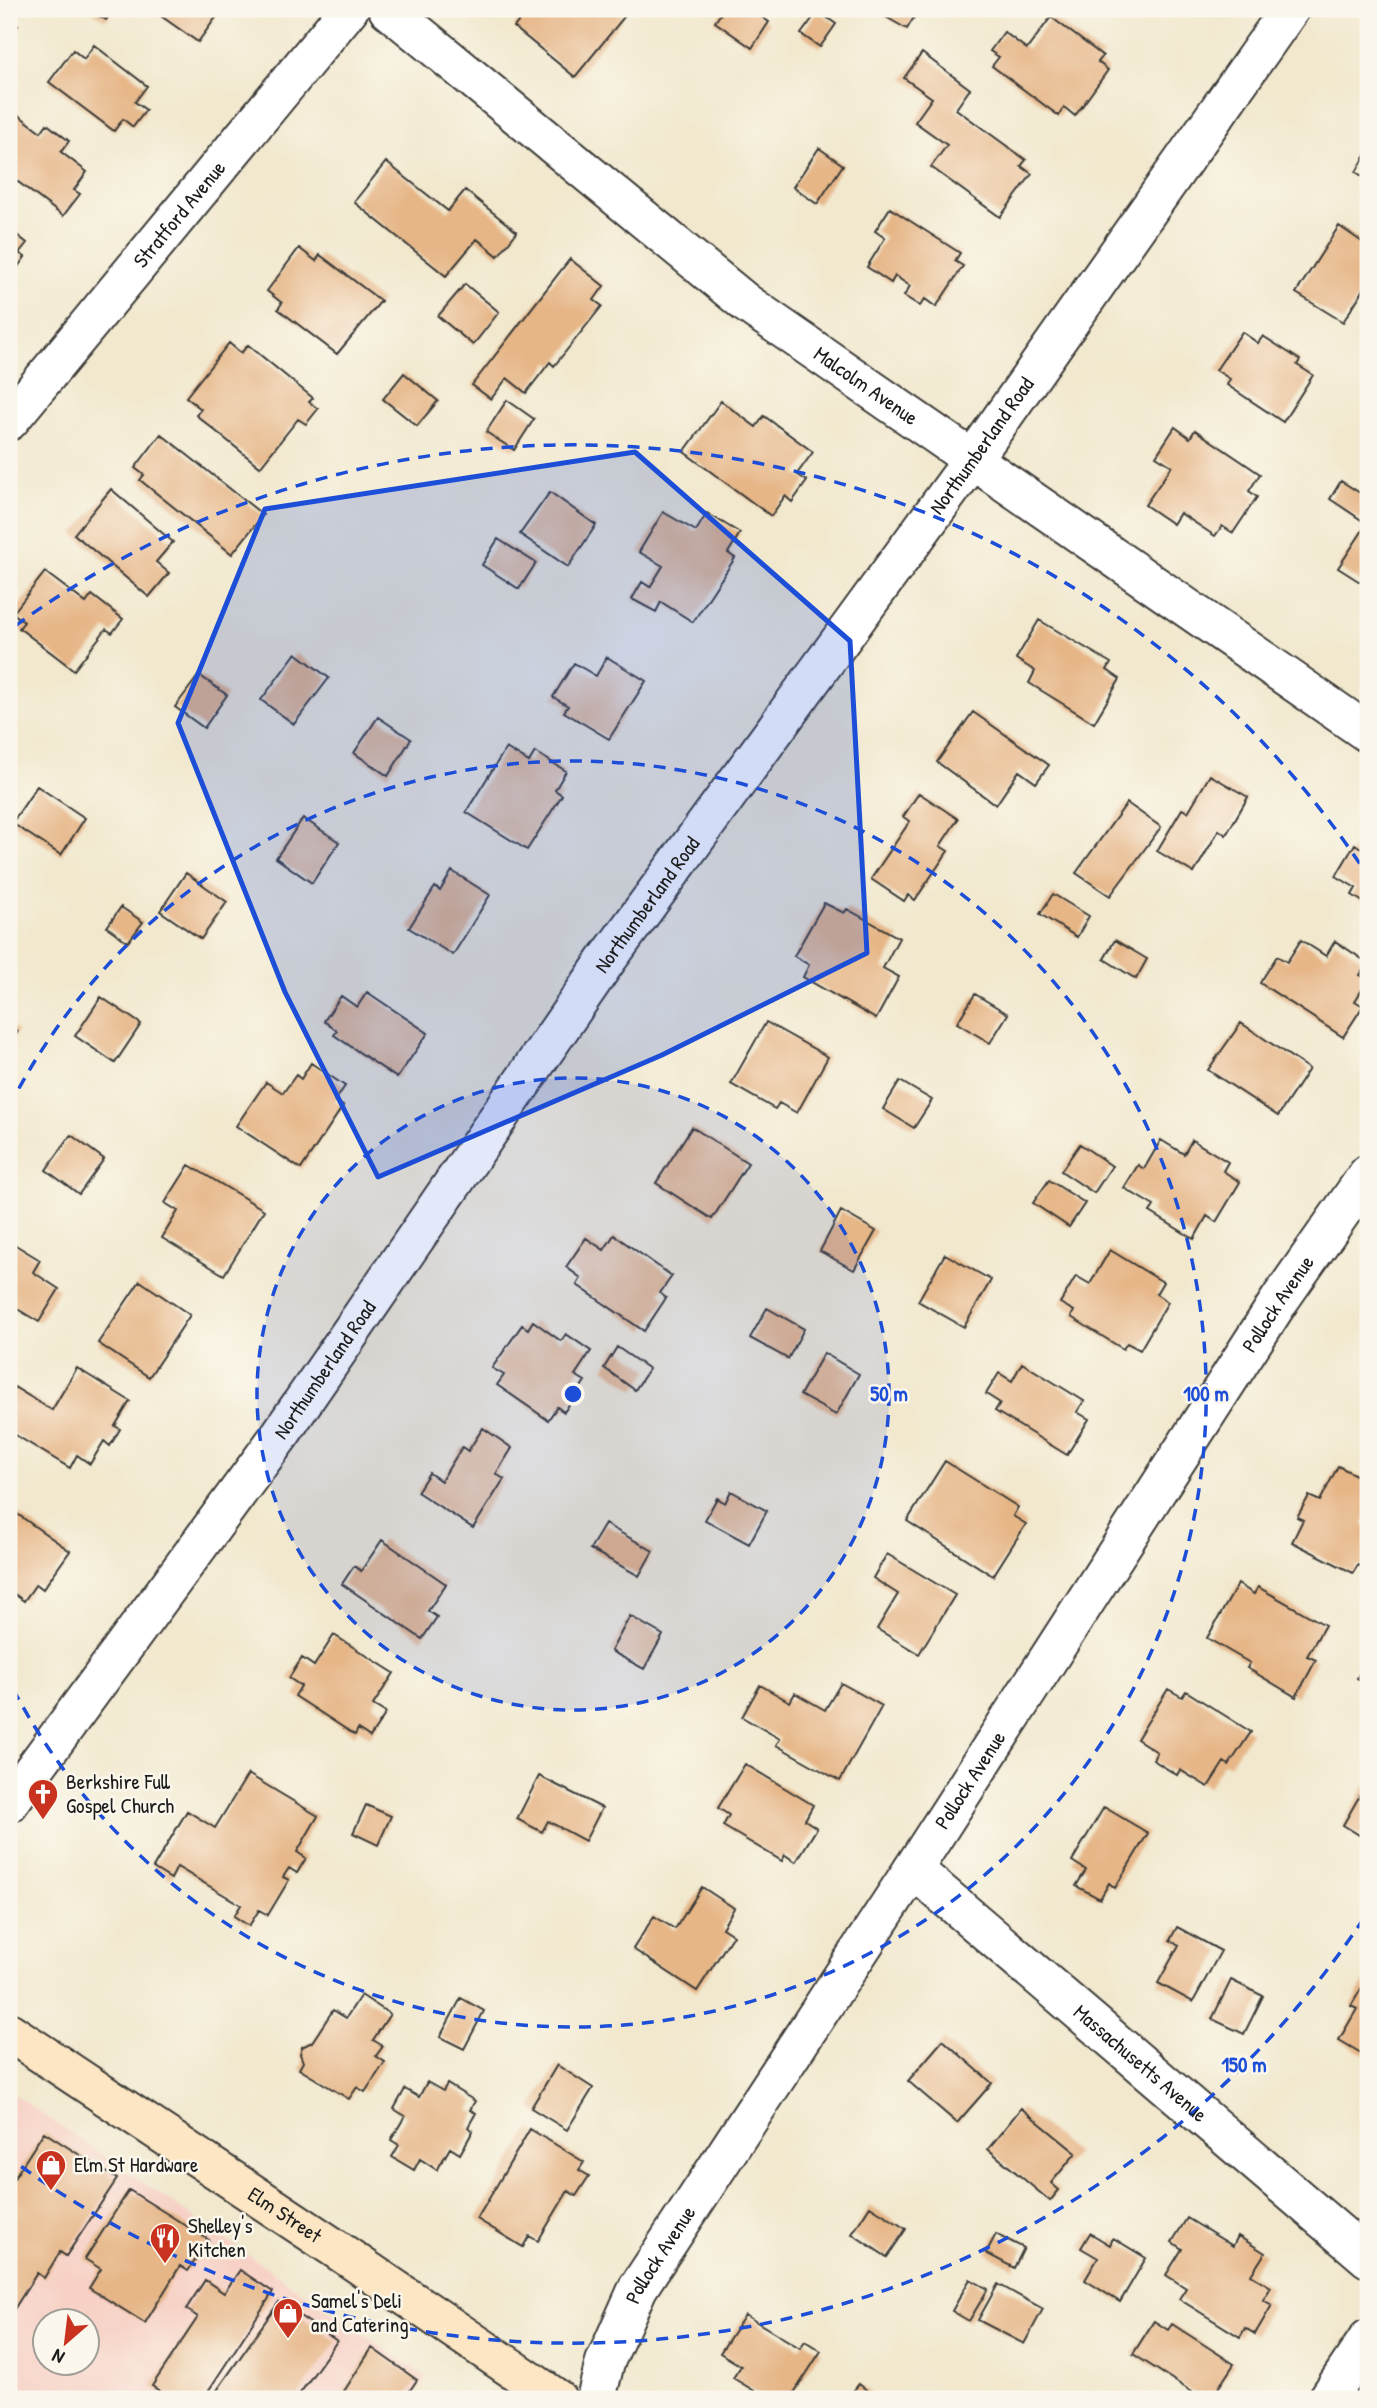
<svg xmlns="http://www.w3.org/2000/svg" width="1377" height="2408" viewBox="0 0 1377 2408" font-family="'Patrick Hand',sans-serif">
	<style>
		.built { fill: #f7d1c6; fill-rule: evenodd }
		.building { fill: #e6b687 }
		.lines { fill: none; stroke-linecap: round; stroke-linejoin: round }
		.street-casing { stroke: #3c3b37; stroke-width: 42 }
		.secondary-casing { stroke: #3c3b37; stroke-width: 42 }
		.street { stroke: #fff; stroke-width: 38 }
		.secondary { stroke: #fce6c4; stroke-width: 38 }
		.marked { fill: #1d4ed8; fill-opacity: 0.2; stroke: #1d4ed8; stroke-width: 5; stroke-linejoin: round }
		.ring { fill: none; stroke: #1d4ed8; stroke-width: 3.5; stroke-dasharray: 12 9 }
		.labels { text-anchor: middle; stroke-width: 5; stroke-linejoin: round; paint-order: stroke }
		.street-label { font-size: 21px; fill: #1c1c1c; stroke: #fbf7ec }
		.poi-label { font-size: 21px; fill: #1c1c1c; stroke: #fbf7ec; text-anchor: start }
		.centre { fill: #1d4ed8; stroke: #fbf7ec; stroke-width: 3.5 }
		.ring-label { font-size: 21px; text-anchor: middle; font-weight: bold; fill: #1d4ed8; stroke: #fbf7ec; stroke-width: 5; stroke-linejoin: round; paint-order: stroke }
	</style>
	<rect width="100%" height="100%" fill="#fbf7ec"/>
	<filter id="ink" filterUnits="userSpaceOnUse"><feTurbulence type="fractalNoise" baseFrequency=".0143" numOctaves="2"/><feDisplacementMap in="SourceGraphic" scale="14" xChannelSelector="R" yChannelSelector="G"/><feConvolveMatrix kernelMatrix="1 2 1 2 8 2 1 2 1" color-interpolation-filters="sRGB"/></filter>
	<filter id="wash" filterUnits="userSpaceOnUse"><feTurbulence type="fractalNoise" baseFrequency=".00686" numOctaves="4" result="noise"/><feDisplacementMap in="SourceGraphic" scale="28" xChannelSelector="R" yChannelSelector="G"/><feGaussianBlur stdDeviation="1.57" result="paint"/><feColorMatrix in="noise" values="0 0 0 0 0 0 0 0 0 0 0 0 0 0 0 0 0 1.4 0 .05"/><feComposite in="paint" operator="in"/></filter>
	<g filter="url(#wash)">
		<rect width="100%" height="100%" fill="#f1e8ce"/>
		<path class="built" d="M 9,2091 L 426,2377 L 411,2399 L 9,2399 ZM 46,2320 L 88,2320 L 88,2362 L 46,2362 Z"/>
		<g id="blocks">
			<path class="building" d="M 87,9 L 113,9 L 106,20 Z
				M 151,9 L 222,9 L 198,42 Z
				M 503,9 L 613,9 L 624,17 L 575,77 L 514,27 L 519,21 Z
				M 724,9 L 750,9 L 769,22 L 752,48 L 715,22 Z
				M 872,9 L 919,9 L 907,29 Z
				M 818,11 L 836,24 L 820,47 L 801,34 Z
				M 1051,17 L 1103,56 L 1098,62 L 1108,70 L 1075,116 L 1064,107 L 1059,116 L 992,66 L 999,57 L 990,51 L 1004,32 L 1027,49 Z
				M 9,21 L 18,25 L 9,43 Z
				M 94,45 L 147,86 L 135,102 L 146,110 L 133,127 L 123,119 L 114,131 L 49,82 L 73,50 L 84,59 Z
				M 922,53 L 970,89 L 956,109 L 1026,160 L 1021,166 L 1032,174 L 1000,217 L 931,167 L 947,145 L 915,122 L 932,98 L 904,78 Z
				M 9,108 L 41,132 L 47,124 L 69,141 L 61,152 L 87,172 L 74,190 L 80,194 L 63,216 L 9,175 Z
				M 819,148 L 843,165 L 817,204 L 793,187 Z
				M 1368,152 L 1368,180 L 1356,172 Z
				M 386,162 L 448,211 L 465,190 L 517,232 L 498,256 L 477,239 L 446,276 L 354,202 Z
				M 890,208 L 960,253 L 955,261 L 963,266 L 936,307 L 925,299 L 920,306 L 904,296 L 910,286 L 895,276 L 891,283 L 867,267 L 885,238 L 875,231 Z
				M 1339,226 L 1368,246 L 1368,283 L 1343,322 L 1296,293 Z
				M 9,229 L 27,243 L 19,253 L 25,257 L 9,279 Z
				M 299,248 L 316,261 L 320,255 L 381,301 L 337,354 L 278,309 L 282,303 L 267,291 Z
				M 570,259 L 604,286 L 594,300 L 602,306 L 554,366 L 550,362 L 526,393 L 507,378 L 491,399 L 472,385 Z
				M 465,284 L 499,312 L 473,345 L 438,316 Z
				M 1242,332 L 1258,343 L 1263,336 L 1300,360 L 1297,365 L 1313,375 L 1283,422 L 1227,385 L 1230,379 L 1216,370 Z
				M 229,343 L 241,353 L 248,345 L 313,398 L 309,402 L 318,409 L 306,424 L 298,419 L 260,467 L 196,415 L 201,409 L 186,397 Z
				M 404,373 L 438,401 L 417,426 L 383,399 Z
				M 507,400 L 534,419 L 514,450 L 486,432 Z
				M 721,401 L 756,427 L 764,416 L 813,452 L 797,474 L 807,481 L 792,502 L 785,496 L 771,516 L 684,452 Z
				M 1175,427 L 1190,438 L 1195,430 L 1260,474 L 1249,491 L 1257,497 L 1233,533 L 1222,526 L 1215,536 L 1180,513 L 1173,524 L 1145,505 L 1172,466 L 1156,456 Z
				M 161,434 L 263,515 L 232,554 L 140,480 L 144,475 L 135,468 Z
				M 1341,481 L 1368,498 L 1368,513 L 1363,521 L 1330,499 Z
				M 111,489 L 173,542 L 156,562 L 169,573 L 149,597 L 74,534 Z
				M 550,492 L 596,525 L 568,567 L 520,534 Z
				M 663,512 L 696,531 L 707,513 L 740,533 L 728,553 L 735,558 L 693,622 L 661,602 L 656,612 L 632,599 L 642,582 L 650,587 L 663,566 L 639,552 Z
				M 1363,530 L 1368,534 L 1368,570 L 1360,582 L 1338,568 Z
				M 498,539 L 536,563 L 519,589 L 482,565 Z
				M 45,572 L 86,603 L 92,595 L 123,619 L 112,633 L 106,629 L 74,670 L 19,628 L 24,622 L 13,613 Z
				M 1039,620 L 1111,663 L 1107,670 L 1120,679 L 1094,723 L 1029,683 L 1035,671 L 1016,659 Z
				M 296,653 L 329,678 L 294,724 L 261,700 Z
				M 607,657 L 646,681 L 609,739 L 564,712 L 568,706 L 553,697 L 574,663 L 596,676 Z
				M 199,675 L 227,695 L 204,728 L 175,707 Z
				M 973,712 L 1049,765 L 1036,783 L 1019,771 L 996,805 L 937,762 Z
				M 378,717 L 411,739 L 388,776 L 354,753 Z
				M 506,748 L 529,762 L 535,752 L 566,771 L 555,790 L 562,795 L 527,850 L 466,812 Z
				M 1210,775 L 1248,797 L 1226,835 L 1219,830 L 1194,873 L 1157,851 L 1182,809 L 1188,812 Z
				M 37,786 L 85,818 L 61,855 L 12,823 Z
				M 919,793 L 958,819 L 940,846 L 948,851 L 915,900 L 908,895 L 904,901 L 871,879 L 910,821 L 903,817 Z
				M 1127,803 L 1161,827 L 1110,896 L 1076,873 Z
				M 303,818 L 339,842 L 312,883 L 276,858 Z
				M 1355,844 L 1368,853 L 1368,905 L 1352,895 L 1356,888 L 1336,876 Z
				M 452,871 L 490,895 L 453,955 L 409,928 L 435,887 L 440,891 Z
				M 186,873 L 227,902 L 201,939 L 160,911 Z
				M 1053,894 L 1089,916 L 1077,937 L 1040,914 Z
				M 824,903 L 844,913 L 847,909 L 899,938 L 883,968 L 899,977 L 876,1019 L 803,977 L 809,965 L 794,956 Z
				M 121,907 L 143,922 L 128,942 L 107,927 Z
				M 1115,940 L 1147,959 L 1136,979 L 1104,959 Z
				M 1301,940 L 1326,956 L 1335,941 L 1368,963 L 1360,975 L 1368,980 L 1355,1001 L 1363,1006 L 1343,1037 L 1260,983 L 1277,956 L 1287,962 Z
				M 367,992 L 428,1033 L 397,1078 L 334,1035 L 337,1031 L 324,1021 L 341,996 L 357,1007 Z
				M 975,994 L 1008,1014 L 990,1043 L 957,1023 Z
				M 101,997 L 141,1024 L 115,1063 L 75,1036 Z
				M 766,1022 L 828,1057 L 797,1113 L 779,1103 L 775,1109 L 731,1084 Z
				M 1241,1023 L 1309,1069 L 1278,1116 L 1208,1070 Z
				M 9,1025 L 18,1031 L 9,1043 Z
				M 311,1063 L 345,1086 L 335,1101 L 343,1106 L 301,1169 L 236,1126 L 266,1082 L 283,1093 L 296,1075 L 301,1079 Z
				M 900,1081 L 932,1100 L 914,1128 L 883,1109 Z
				M 692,1127 L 748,1163 L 712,1219 L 656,1183 Z
				M 71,1135 L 104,1159 L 79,1194 L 46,1170 Z
				M 1161,1140 L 1184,1154 L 1192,1140 L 1228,1162 L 1223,1171 L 1240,1182 L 1216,1222 L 1207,1216 L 1194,1239 L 1150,1212 L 1154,1206 L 1124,1188 L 1138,1165 L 1144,1169 Z
				M 1080,1144 L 1112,1166 L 1094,1193 L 1061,1171 Z
				M 189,1165 L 264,1210 L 224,1275 L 162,1238 L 178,1211 L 165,1203 Z
				M 1049,1180 L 1085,1203 L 1069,1227 L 1033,1203 Z
				M 841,1211 L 876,1231 L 854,1270 L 820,1251 Z
				M 614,1235 L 672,1276 L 660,1293 L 666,1298 L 644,1331 L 577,1285 L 581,1278 L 566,1267 L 586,1238 L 604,1250 Z
				M 9,1241 L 40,1260 L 33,1272 L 59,1289 L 39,1322 L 9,1304 Z
				M 1110,1250 L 1163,1282 L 1156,1294 L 1168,1302 L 1140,1350 L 1127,1343 L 1123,1349 L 1071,1317 L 1074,1311 L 1060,1303 L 1076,1276 L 1090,1284 Z
				M 945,1254 L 991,1280 L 964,1327 L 918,1301 Z
				M 140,1281 L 190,1315 L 149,1377 L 98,1343 Z
				M 767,1308 L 804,1329 L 788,1359 L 750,1338 Z
				M 533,1321 L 561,1341 L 566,1334 L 591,1351 L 575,1375 L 585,1381 L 564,1412 L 557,1407 L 548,1420 L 497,1385 L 504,1375 L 492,1368 L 522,1325 L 528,1329 Z
				M 617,1347 L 649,1369 L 635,1390 L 604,1368 Z
				M 824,1353 L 859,1374 L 836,1415 L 800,1395 Z
				M 1022,1363 L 1084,1401 L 1077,1412 L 1089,1419 L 1067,1455 L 995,1411 L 1000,1403 L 986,1394 L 999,1373 L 1012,1381 Z
				M 77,1368 L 130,1401 L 115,1426 L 120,1429 L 110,1446 L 104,1441 L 90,1464 L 77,1455 L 70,1468 L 9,1431 L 9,1396 L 14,1387 L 52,1410 Z
				M 483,1428 L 512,1448 L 496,1474 L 504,1479 L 473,1528 L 417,1492 L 429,1473 L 441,1481 L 462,1447 L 468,1451 Z
				M 945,1461 L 1018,1507 L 1013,1516 L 1026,1524 L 993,1576 L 907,1521 Z
				M 1338,1466 L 1368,1481 L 1368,1491 L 1365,1497 L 1368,1499 L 1368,1514 L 1363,1524 L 1368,1527 L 1368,1565 L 1366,1569 L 1358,1565 L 1353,1573 L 1292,1542 L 1303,1520 L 1297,1517 L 1309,1496 L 1320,1501 Z
				M 731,1491 L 767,1511 L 749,1544 L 705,1520 L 717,1498 L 725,1503 Z
				M 13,1511 L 70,1551 L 43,1589 L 36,1584 L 24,1601 L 9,1590 L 9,1516 Z
				M 605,1524 L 653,1551 L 639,1576 L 590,1549 Z
				M 382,1540 L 446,1584 L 428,1611 L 437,1617 L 422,1639 L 342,1584 L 354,1566 L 361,1571 Z
				M 887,1554 L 955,1595 L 919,1654 L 877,1629 L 898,1594 L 873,1578 Z
				M 1238,1584 L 1254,1594 L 1258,1587 L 1325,1625 L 1307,1656 L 1316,1660 L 1296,1697 L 1247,1668 L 1250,1663 L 1207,1638 Z
				M 630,1616 L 663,1635 L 644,1669 L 611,1651 Z
				M 334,1635 L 394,1673 L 373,1705 L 386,1713 L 370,1737 L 358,1729 L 355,1735 L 295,1696 L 301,1686 L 289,1678 L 302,1658 L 314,1666 Z
				M 1368,1659 L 1368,1685 L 1357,1678 Z
				M 841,1683 L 882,1706 L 840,1781 L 776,1745 L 780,1739 L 742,1717 L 760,1685 L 790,1702 L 795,1693 L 825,1710 Z
				M 1168,1689 L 1182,1697 L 1186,1691 L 1251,1732 L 1229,1765 L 1224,1762 L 1208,1787 L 1180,1770 L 1177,1775 L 1153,1760 L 1157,1752 L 1137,1739 Z
				M 745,1764 L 813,1805 L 805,1820 L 817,1828 L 796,1862 L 785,1855 L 782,1861 L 723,1826 L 729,1815 L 718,1808 Z
				M 248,1774 L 318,1816 L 297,1852 L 306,1858 L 297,1873 L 289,1868 L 283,1877 L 289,1880 L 268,1915 L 259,1910 L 249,1926 L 234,1916 L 241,1905 L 177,1867 L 171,1879 L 153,1868 L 187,1811 L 215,1828 Z
				M 539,1776 L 602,1808 L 585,1841 L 548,1821 L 542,1832 L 517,1819 Z
				M 1368,1781 L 1368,1831 L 1364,1838 L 1343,1825 Z
				M 366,1805 L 391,1816 L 378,1845 L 353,1833 Z
				M 1104,1807 L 1148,1833 L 1115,1888 L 1109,1883 L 1100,1899 L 1076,1886 L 1086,1870 L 1072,1861 Z
				M 702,1887 L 734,1908 L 722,1928 L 733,1935 L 697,1991 L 633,1949 L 654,1916 L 675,1929 Z
				M 1177,1927 L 1221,1951 L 1193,2002 L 1158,1983 L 1179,1945 L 1170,1940 Z
				M 1368,1977 L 1368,2057 L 1339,2040 L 1357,2009 L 1351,2006 Z
				M 1231,1980 L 1263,1996 L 1244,2034 L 1212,2019 Z
				M 361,1995 L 390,2014 L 373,2040 L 383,2046 L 376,2056 L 385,2062 L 365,2092 L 357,2087 L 349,2099 L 299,2069 L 303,2062 L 300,2054 L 302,2047 L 312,2042 L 333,2010 L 346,2018 Z
				M 461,1998 L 484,2011 L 464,2049 L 440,2037 Z
				M 943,2040 L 992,2083 L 957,2123 L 908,2081 Z
				M 557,2065 L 593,2088 L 567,2130 L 531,2108 Z
				M 427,2082 L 443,2091 L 447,2084 L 475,2101 L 470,2110 L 476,2113 L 468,2127 L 473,2131 L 460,2154 L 450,2148 L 437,2170 L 420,2159 L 414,2170 L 392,2157 L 399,2145 L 391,2140 L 405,2116 L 394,2109 L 405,2089 L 419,2097 Z
				M 1021,2108 L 1076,2153 L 1051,2183 L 1059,2190 L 1050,2201 L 988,2149 Z
				M 530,2129 L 584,2162 L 579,2170 L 589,2176 L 576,2196 L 568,2191 L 538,2241 L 529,2236 L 523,2247 L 477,2219 Z
				M 44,2132 L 117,2179 L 66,2256 L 60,2252 L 44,2278 L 37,2273 L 9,2317 L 9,2186 Z
				M 129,2190 L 209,2240 L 188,2271 L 180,2266 L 145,2323 L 89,2288 L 101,2269 L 85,2259 Z
				M 870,2206 L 906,2229 L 887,2257 L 852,2234 Z
				M 1187,2218 L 1233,2246 L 1238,2236 L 1265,2253 L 1251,2275 L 1271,2287 L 1263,2300 L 1272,2305 L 1255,2334 L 1245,2328 L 1240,2337 L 1179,2299 L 1186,2288 L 1166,2275 L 1182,2249 L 1172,2242 Z
				M 1090,2233 L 1110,2245 L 1113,2238 L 1146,2258 L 1120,2302 L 1085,2280 L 1098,2258 L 1081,2248 Z
				M 996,2234 L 1024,2248 L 1014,2268 L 986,2253 Z
				M 240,2270 L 273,2292 L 203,2399 L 172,2399 L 152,2386 L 198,2317 L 186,2309 L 205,2280 L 224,2293 Z
				M 970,2279 L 988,2289 L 969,2321 L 952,2311 Z
				M 998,2284 L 1043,2309 L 1024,2344 L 978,2320 Z
				M 279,2302 L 337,2341 L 296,2399 L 211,2399 Z
				M 745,2315 L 800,2348 L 805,2341 L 821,2351 L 790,2399 L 768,2399 L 733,2378 L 741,2366 L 720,2353 Z
				M 1154,2321 L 1168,2330 L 1172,2324 L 1234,2364 L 1211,2399 L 1203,2399 L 1133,2354 Z
				M 372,2348 L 417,2380 L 404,2399 L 339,2399 Z
				M 859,2384 L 878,2399 L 847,2399 Z"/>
		</g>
	</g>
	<g filter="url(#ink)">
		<use href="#blocks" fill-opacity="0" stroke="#3c3b37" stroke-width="2"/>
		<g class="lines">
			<g class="street-casing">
				<g id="street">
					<path id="s1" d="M 388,9 L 746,303 L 1368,733"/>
					<path id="s2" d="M 9,421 L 349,9"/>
					<path id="s3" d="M 9,1803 L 280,1435 L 606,961 L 973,459 L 1290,9"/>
					<path id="s4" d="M 913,1869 L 1368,2258"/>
					<path id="s5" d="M 596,2399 L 605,2362 L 638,2288 L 913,1869 L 1281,1298 L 1368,1174"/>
					<path d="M 1328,2399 L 1368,2339"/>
				</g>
			</g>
			<g class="secondary-casing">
				<g id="secondary">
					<path id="s6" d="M 9,2032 L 336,2249 L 557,2399"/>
				</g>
			</g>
			<use href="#street" class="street"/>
			<use href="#secondary" class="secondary"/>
		</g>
	</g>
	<path class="marked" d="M 635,452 L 850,641 L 867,953 L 662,1055 L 378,1177 L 285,992 L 178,723 L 265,509 Z"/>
	<circle cx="573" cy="1394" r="316" fill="#1d4ed8" fill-opacity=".12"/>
	<g class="ring">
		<circle cx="573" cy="1394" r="316"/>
		<path d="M9 1107A633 633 0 1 1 9 1681"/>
		<path d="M1364 1918A949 949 0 0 1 15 2162M15 626A949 949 0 0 1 1364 870"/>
	</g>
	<defs>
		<g id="church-pin" transform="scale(1.575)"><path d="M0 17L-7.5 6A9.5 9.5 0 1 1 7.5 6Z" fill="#c8321e" stroke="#fbf7ec"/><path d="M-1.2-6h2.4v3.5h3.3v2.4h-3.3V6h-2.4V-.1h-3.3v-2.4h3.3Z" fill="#fff"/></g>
		<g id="shop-pin" transform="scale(1.575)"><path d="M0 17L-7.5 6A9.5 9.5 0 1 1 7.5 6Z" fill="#c8321e" stroke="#fbf7ec"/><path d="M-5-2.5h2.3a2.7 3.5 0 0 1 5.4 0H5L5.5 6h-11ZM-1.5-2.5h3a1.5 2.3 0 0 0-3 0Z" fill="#fff"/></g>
		<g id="restaurant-pin" transform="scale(1.575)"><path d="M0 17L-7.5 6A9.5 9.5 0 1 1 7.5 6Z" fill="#c8321e" stroke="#fbf7ec"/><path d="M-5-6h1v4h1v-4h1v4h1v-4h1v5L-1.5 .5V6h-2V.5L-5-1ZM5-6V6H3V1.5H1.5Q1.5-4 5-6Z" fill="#fff"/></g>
	</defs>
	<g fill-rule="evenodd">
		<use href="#church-pin" x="43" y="1794"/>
		<use href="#shop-pin" x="51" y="2165"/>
		<use href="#restaurant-pin" x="165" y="2238"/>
		<use href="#shop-pin" x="288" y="2313"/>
	</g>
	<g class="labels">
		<g class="street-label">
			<text dy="7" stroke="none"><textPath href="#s2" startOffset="268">Stratford Avenue</textPath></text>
			<text dy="7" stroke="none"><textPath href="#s1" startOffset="609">Malcolm Avenue</textPath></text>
			<text dy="7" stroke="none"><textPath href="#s3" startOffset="1670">Northumberland Road</textPath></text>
			<text dy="7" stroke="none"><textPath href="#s3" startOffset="1102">Northumberland Road</textPath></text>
			<text dy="7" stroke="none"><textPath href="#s5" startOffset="1293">Pollock Avenue</textPath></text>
			<text dy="7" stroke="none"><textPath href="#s3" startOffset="536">Northumberland Road</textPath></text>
			<text dy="7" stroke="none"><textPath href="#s5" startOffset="726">Pollock Avenue</textPath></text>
			<text dy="7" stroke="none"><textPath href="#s4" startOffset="299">Massachusetts Avenue</textPath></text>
			<text dy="7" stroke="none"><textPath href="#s6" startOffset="331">Elm Street</textPath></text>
			<text dy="7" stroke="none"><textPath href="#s5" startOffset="159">Pollock Avenue</textPath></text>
		</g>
		<g class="poi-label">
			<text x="66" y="1789">Berkshire Full<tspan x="66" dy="24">Gospel Church</tspan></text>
			<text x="74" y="2172">Elm St Hardware</text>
			<text x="188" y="2233">Shelley's<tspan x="188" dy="24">Kitchen</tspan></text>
			<text x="311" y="2308">Samel's Deli<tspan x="311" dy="24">and Catering</tspan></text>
		</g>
	</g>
	<circle cx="573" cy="1394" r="10" class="centre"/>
	<g class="ring-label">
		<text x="889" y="1401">50 m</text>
		<text x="1206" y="1401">100 m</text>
		<text x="1244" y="2072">150 m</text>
	</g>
	<rect width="1377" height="2408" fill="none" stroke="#fbf7ec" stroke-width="35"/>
	<g transform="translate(66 2342) rotate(208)"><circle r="33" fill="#fbf7ec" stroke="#a29f99" stroke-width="2"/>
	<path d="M0-5L12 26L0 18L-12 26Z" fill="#c8321e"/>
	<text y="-10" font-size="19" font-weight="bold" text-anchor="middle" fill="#1c1c1c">N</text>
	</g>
</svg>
